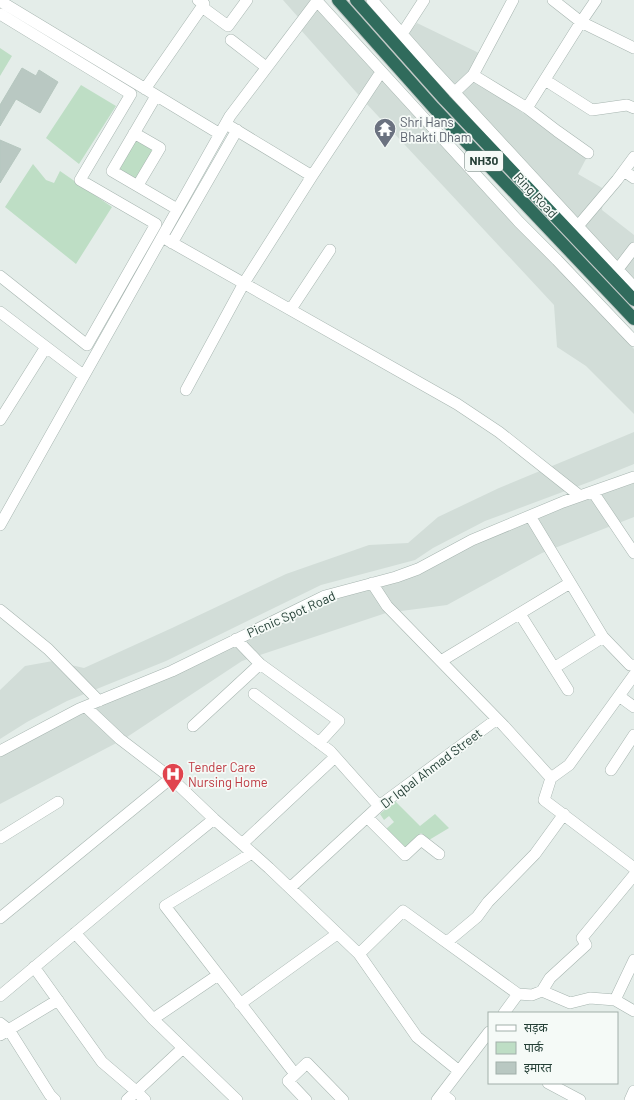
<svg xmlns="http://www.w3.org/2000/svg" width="634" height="1100" viewBox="0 0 634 1100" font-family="Barlow,'Noto Sans Devanagari',sans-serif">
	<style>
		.built { fill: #d2ddd8 }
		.green { fill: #bedec5 }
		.building { fill: #b9c8c2; stroke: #b6c7bf }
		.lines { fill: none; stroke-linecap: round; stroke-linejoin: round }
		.minor-casing { stroke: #a7b5b0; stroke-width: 12 }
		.highway-casing { stroke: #c2c9c7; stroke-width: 14 }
		.minor { stroke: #fff; stroke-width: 11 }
		.highway { stroke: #306b5c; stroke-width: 12 }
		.labels { text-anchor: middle; stroke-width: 3.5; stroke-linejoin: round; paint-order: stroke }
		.shield { fill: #f5faf7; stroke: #637770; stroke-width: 1 }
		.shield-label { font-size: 12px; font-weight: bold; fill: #243f36 }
		.worship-label { font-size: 13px; fill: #5b616d; stroke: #f5faf7; text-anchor: start }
		.street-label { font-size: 13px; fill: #243f36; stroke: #f5faf7 }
		.health-label { font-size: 13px; fill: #be3a42; stroke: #f5faf7; text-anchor: start }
	</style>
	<rect width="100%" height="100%" fill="#e4ede9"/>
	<path class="built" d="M 283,0 L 310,0 L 634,349 L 634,414 L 586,366 L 557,347 L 554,305 L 364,101 L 300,29 L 298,17 Z
		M 417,23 L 481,54 L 469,75 L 454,86 L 407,34 Z
		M 474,79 L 587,157 L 578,174 L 604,189 L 602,210 L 634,235 L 634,280 L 459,93 Z
		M 634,432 L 634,464 L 592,481 L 485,521 L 433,548 L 415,560 L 321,585 L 166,661 L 67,701 L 27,722 L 0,739 L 0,690 L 25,666 L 53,661 L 84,668 L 172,628 L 286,574 L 369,545 L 408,543 L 438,517 L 499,488 Z
		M 634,479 L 634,517 L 542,553 L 447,605 L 386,613 L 242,661 L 124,739 L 0,804 L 0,755 L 67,717 L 327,598 L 370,586 L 474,541 Z"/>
	<path class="green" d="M 0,48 L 12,56 L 0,76 Z
		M 81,85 L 116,106 L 79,164 L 46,138 Z
		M 134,137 L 155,149 L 136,181 L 115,169 Z
		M 33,164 L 46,180 L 54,183 L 60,171 L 112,207 L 76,264 L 5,207 Z
		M 395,801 L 420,826 L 435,814 L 449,828 L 429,840 L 421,833 L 406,848 L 386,829 L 394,822 L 389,816 L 384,820 L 380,814 Z"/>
	<path class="building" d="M 22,68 L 36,76 L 39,70 L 58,82 L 40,113 L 16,99 L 0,126 L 0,105 Z
		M 0,140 L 21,149 L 0,183 Z"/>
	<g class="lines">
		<g class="minor-casing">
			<path id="minor" d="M 316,0 L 519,222 L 557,260 L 634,341
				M 372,0 L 431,67 L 634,287
				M 553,0 L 581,22 L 596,0
				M 0,1 L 220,134
				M 202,7 L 228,26 L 247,0
				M 0,14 L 131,94 L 80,180 L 156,224 L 87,345 L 0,276
				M 402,34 L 424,0
				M 231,40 L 266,67
				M 473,75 L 513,0
				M 545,80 L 592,110 L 627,105 L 634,108
				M 145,89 L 204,4 L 198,0
				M 455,92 L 473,75 L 527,108 L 581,22 L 634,48
				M 156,96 L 112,171 L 177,209
				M 527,108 L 557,131 L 588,153
				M 231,127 L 312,176
				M 134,133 L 160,148 L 138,185
				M 624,171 L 634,178
				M 578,226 L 617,180 L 634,157
				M 162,237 L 457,404 L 499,432 L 580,496
				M 172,243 L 237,130
				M 618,269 L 634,248
				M 291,309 L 330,250
				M 0,312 L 83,375
				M 186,390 L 244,283 L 312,176 L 381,72
				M 0,420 L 46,347
				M 593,492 L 634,553
				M 530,516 L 603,637 L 630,665 L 634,665
				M 0,525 L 230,116 L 317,1
				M 372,583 L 387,606 L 504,726 L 551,778
				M 0,610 L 48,649 L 99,701
				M 520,614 L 568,690
				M 236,639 L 260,664
				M 441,661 L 570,583
				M 554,668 L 603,637
				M 634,675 L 569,765 L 551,778 L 544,800 L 634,868
				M 254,694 L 330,751 L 379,806
				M 619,696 L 634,707
				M 86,707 L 120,739 L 171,778 L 214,819 L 269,868 L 359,954 L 417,1037 L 459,1071
				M 193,726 L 260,664 L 339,721 L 319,743
				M 0,751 L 79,709 L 172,671 L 325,596 L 396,577 L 418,569 L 472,540 L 563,502 L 634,477
				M 611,770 L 634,735
				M 367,817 L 405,855 L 421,840 L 439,854
				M 0,838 L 58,802
				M 242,844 L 335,757
				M 252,853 L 165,906 L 295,1074
				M 290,888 L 379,806 L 497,719
				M 0,918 L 171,778
				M 75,933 L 153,1019 L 237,1100
				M 447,942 L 477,917 L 488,902 L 535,854 L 564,814
				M 359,954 L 403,911 L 518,994 L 532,995 L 542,991 L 570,1003 L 590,998 L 615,1000 L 634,1011
				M 34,967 L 102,1062 L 136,1091 L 145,1100
				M 542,991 L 550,978 L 586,945 L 582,938 L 634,875
				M 0,996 L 135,883 L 214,819
				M 615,1000 L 634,960
				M 240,1004 L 337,934
				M 504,1013 L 518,994
				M 153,1019 L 218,975
				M 0,1023 L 9,1030 L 50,1095 L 55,1100
				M 0,1035 L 58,1000
				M 548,1083 L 580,1100
				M 442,1094 L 450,1100
				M 127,1100 L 183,1048
				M 306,1100 L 288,1081 L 307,1063 L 343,1100
				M 437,1100 L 489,1032
				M 630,1100 L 634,1091"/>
		</g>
		<g class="highway-casing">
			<path id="highway" d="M 338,0 L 434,108 L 634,319
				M 356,0 L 445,100 L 634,300"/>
		</g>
		<use href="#minor" class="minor"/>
		<use href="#highway" class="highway"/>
	</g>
	<defs>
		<g id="temple-pin" transform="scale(1.15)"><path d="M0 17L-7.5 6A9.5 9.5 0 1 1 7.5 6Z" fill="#6b7280" stroke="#f5faf7"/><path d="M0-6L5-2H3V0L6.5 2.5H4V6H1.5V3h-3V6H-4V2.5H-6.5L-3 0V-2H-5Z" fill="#fff"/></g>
		<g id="hospital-pin" transform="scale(1.15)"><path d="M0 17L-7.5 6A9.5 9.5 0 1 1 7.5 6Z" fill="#e0444e" stroke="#f5faf7"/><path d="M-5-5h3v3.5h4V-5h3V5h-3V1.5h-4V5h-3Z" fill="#fff"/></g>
	</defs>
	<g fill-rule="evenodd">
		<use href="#temple-pin" x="385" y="129"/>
		<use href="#hospital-pin" x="173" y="774"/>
	</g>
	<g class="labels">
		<rect class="shield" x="465" y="151" width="38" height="20" rx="3"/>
		<g class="shield-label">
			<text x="484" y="165">NH30</text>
		</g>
		<g class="worship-label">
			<text x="400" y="127">Shri Hans<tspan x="400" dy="15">Bhakti Dham</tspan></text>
		</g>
		<g class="street-label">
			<text transform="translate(536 195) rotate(47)" y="5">Ring Road</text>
			<text transform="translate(291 614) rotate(-24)" y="5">Picnic Spot Road</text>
			<text transform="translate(431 768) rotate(-37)" y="5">Dr Iqbal Ahmad Street</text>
		</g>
		<g class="health-label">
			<text x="188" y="772">Tender Care<tspan x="188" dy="15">Nursing Home</tspan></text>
		</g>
	</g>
	<rect x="488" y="1012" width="130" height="72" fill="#f5faf7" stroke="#a1afaa"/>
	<rect x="496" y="1025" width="20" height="6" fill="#ffffff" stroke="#a1afaa"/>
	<text x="524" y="1032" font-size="12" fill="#243f36">सड़क</text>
	<rect x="496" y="1042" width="20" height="12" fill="#bedec5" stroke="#a1afaa"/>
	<text x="524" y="1052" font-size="12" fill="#243f36">पार्क</text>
	<rect x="496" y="1062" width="20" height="12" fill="#b9c8c2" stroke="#a1afaa"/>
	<text x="524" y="1072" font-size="12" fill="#243f36">इमारत</text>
</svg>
